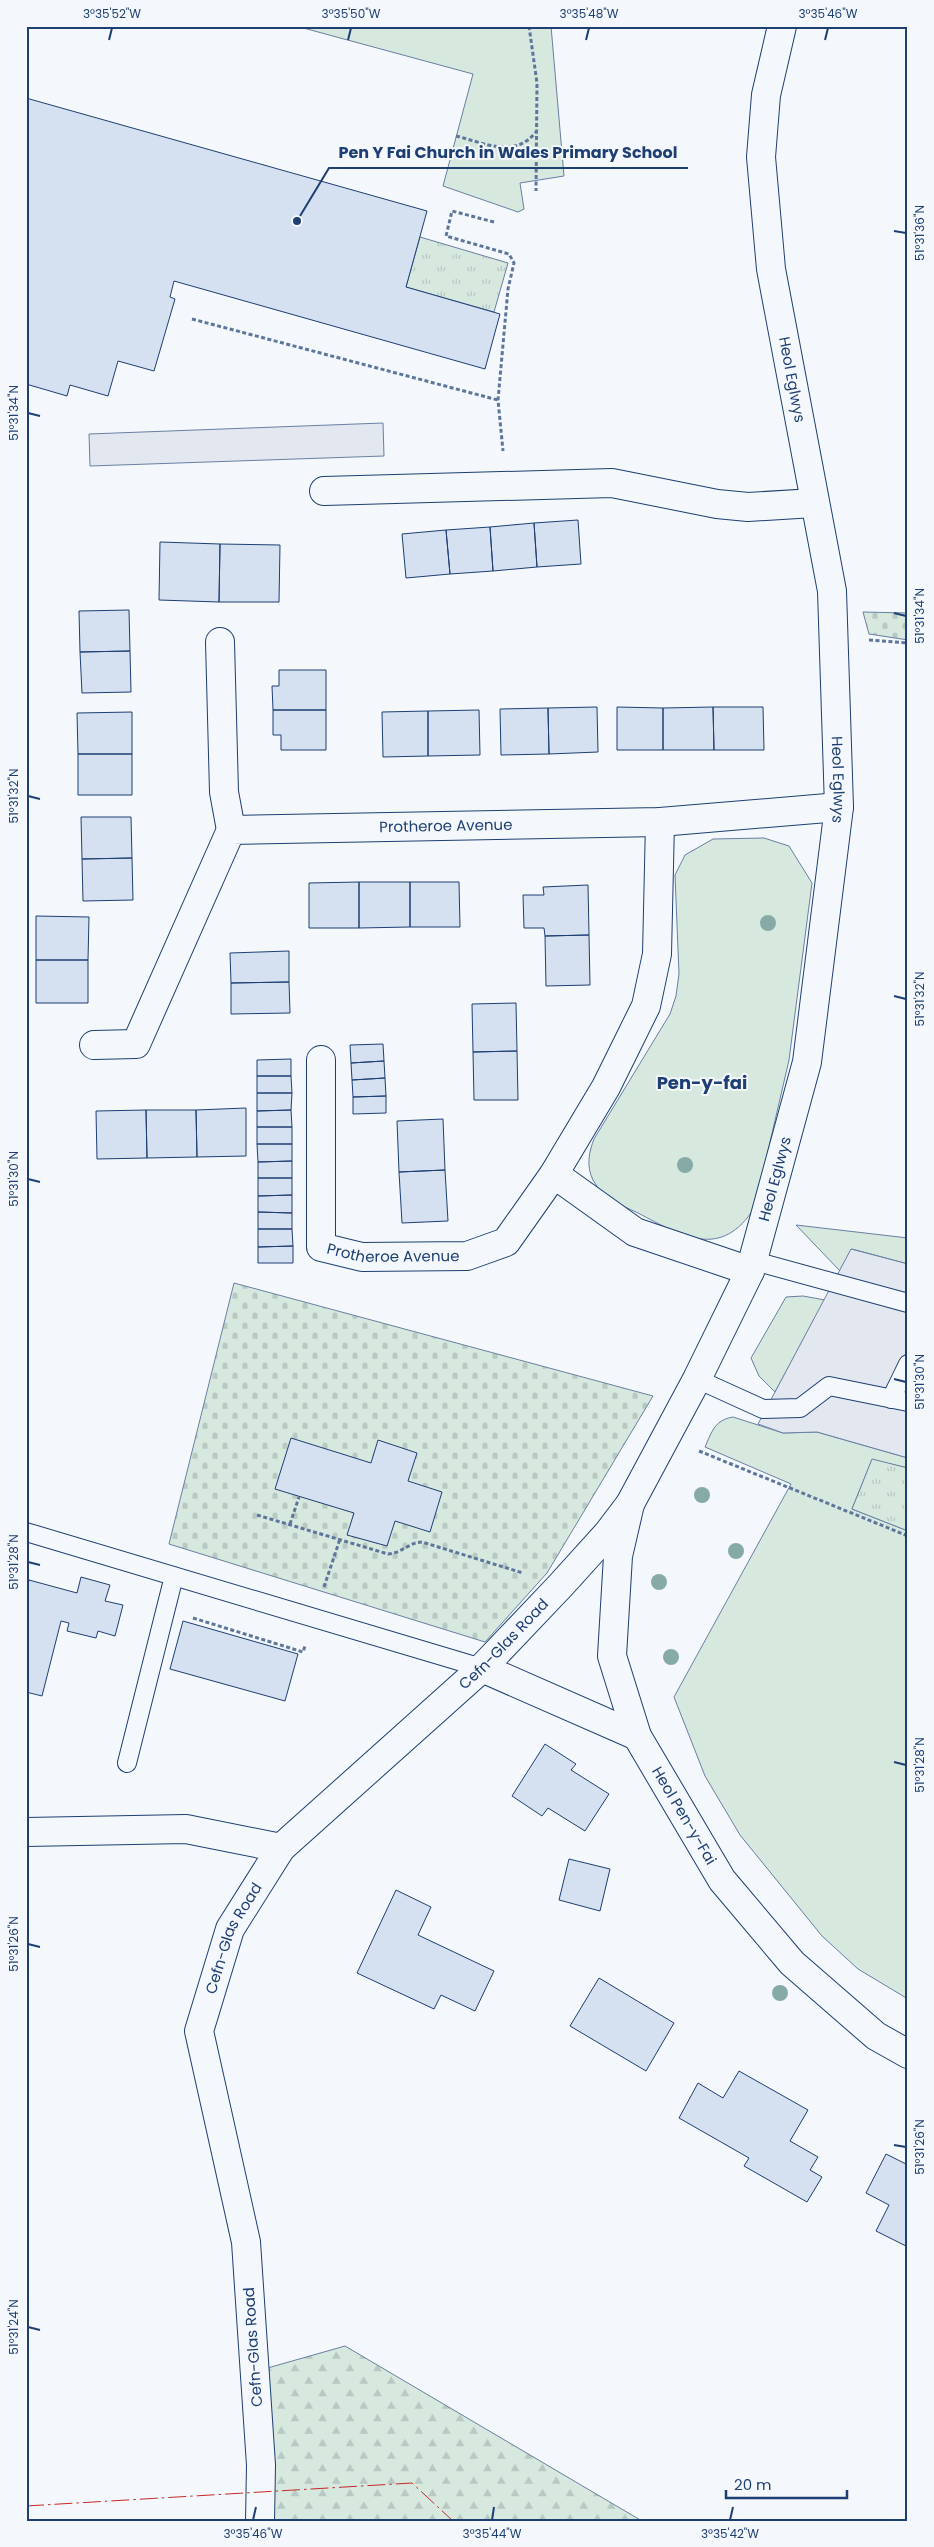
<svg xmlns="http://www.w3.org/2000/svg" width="934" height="2547" viewBox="0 0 934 2547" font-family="Poppins,sans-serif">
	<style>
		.grass { fill: #d7e8df; stroke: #687fa3 }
		.forest { fill: url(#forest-firs); stroke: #687fa3 }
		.cemetery { fill: url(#cemetery-stones); stroke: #687fa3 }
		.park { fill: url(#park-tufts); stroke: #687fa3 }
		.parking { fill: #e3e8f0; stroke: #687fa3 }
		.building { fill: #d5e0f0; stroke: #1d3f73 }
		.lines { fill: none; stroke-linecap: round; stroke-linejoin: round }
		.service-casing { stroke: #1d3f73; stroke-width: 20 }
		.minor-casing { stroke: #1d3f73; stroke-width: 30 }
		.tertiary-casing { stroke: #1d3f73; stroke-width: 30 }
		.path { stroke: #5e769c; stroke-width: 3; stroke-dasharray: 4 2.5; stroke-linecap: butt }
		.service { stroke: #f4f7fb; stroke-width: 18 }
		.minor { stroke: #f4f7fb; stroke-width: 28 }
		.tertiary { stroke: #f4f7fb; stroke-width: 28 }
		.power { stroke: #c62828; stroke-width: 1; stroke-dasharray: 18 4 2.5 4; stroke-linecap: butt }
		.tree { fill: #86aba6 }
		.ticks { fill: none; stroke: #1d3f73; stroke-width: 2 }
		.labels { text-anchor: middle; stroke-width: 4; stroke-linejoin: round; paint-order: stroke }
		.street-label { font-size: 15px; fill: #1d3f73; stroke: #f4f7fb }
		.quarter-label { font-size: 18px; font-weight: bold; fill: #1d3f73; stroke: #f4f7fb }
		.leader { fill: none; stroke: #1d3f73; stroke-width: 2 }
		.callout-dot { fill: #1d3f73; stroke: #f4f7fb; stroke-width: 2 }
		.callout-label { font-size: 16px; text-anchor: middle; font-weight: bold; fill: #1d3f73; stroke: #f4f7fb; stroke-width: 4; stroke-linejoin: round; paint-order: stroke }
		.neatline { fill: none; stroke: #1d3f73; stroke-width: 2 }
		.ticks-label { font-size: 12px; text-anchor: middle; fill: #1d3f73 }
	</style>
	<defs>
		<pattern id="forest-firs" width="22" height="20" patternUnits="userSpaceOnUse" patternTransform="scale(1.25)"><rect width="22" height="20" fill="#d7e8df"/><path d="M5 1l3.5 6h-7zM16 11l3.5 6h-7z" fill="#b8c8c3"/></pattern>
		<pattern id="cemetery-stones" width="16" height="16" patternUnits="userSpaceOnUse" patternTransform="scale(1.25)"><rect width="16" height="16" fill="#d7e8df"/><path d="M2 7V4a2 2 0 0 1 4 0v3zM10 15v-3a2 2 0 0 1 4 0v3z" fill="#b8c8c3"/></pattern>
		<pattern id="park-tufts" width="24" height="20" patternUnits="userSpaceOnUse" patternTransform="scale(1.25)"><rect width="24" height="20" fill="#d7e8df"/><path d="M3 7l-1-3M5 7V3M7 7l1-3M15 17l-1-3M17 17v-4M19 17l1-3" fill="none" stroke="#b8c8c3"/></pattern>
	</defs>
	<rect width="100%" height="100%" fill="#f4f7fb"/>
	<path class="grass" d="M 296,26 L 551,26 L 564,176 L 520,183 L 524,209 L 518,212 L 443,186 L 473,74 Z
		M 764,838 L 789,846 L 812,883 L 789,1060 L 755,1207 C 721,1261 682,1236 638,1213 C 621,1205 602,1198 593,1180 C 586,1166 589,1152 594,1139 L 670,1014 L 676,996 L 679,974 L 675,875 L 685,855 L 713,839 Z
		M 796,1225 L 908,1238 L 908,1264 L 852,1249 L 840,1271 Z
		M 803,1296 L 825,1300 L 775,1392 L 759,1376 L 751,1358 L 786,1297 Z
		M 733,1417 L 783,1433 L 817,1432 L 908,1458 L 908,1468 L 872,1460 L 852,1509 L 908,1531 L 908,1999 L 858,1969 L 822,1936 L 740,1835 L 705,1776 L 674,1697 L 791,1484 L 705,1447 C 712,1431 715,1420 733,1417 Z"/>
	<path class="forest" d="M 345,2346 L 642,2521 L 271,2521 L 264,2369 Z"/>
	<path class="cemetery" d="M 863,612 L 908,613 L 908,640 L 869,634 Z
		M 234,1283 L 653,1396 L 547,1573 L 485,1642 L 169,1544 Z"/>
	<path class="park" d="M 420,237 L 508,263 L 494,312 L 406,287 Z
		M 872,1459 L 908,1468 L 908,1531 L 852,1509 Z"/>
	<path class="parking" d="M 383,423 L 384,456 L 90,466 L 89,434 Z
		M 851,1249 L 908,1264 L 908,1458 L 817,1432 L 783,1433 L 758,1424 Z"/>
	<path class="building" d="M 26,98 L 427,211 L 406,287 L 500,314 L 485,369 L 174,281 L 170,297 L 175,299 L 154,371 L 118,361 L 108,396 L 70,385 L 67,396 L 26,384 Z
		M 578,520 L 581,564 L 537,567 L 534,523 Z
		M 534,523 L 537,567 L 493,571 L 490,527 Z
		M 490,527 L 493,571 L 450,574 L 446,530 Z
		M 446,530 L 450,574 L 406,578 L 402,534 Z
		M 160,542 L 220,544 L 219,602 L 159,600 Z
		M 220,544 L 280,545 L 279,602 L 219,602 Z
		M 129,610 L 130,651 L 80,652 L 79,611 Z
		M 130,651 L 131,692 L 82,693 L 80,652 Z
		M 279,670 L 326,670 L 326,710 L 273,710 L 272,686 L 279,686 Z
		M 597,707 L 598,752 L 549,754 L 548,708 Z
		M 617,707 L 663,708 L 663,750 L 617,750 Z
		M 713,707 L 763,707 L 764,750 L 714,750 Z
		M 713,707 L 714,750 L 663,750 L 663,708 Z
		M 548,708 L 549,754 L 501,755 L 500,709 Z
		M 273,710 L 326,710 L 326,750 L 281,750 L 281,735 L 273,735 Z
		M 479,710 L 480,755 L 428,756 L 428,711 Z
		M 428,711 L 428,756 L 383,757 L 382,712 Z
		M 132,712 L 132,754 L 78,754 L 77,713 Z
		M 78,754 L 132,754 L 132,795 L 78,795 Z
		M 81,817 L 131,817 L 132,858 L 82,859 Z
		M 132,858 L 133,900 L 83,901 L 82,859 Z
		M 359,882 L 410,882 L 410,927 L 359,928 Z
		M 359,882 L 359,928 L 309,928 L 309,883 Z
		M 410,882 L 459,882 L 460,927 L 410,927 Z
		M 588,885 L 589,935 L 545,936 L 544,928 L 524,928 L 523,895 L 544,895 L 543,887 Z
		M 36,916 L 89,917 L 88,960 L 36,960 Z
		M 589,935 L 590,985 L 546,986 L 545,936 Z
		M 289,951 L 289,982 L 231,983 L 230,953 Z
		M 36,960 L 88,960 L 88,1003 L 36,1003 Z
		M 289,982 L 290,1013 L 231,1014 L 231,983 Z
		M 516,1003 L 517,1051 L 473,1052 L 472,1004 Z
		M 383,1044 L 384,1061 L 351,1063 L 350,1045 Z
		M 517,1051 L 518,1100 L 474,1100 L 473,1052 Z
		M 291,1059 L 291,1076 L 257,1076 L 257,1060 Z
		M 384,1061 L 385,1078 L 352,1080 L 351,1063 Z
		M 257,1076 L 291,1076 L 292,1093 L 257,1093 Z
		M 385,1078 L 386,1096 L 353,1097 L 352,1080 Z
		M 257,1093 L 292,1093 L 291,1110 L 257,1111 Z
		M 386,1096 L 386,1113 L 353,1114 L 353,1097 Z
		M 246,1108 L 246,1156 L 197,1157 L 196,1110 Z
		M 146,1110 L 196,1110 L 197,1157 L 147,1158 Z
		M 146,1110 L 147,1158 L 97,1159 L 96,1111 Z
		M 291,1110 L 292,1127 L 257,1127 L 257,1111 Z
		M 443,1119 L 445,1170 L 399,1172 L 397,1121 Z
		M 257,1127 L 292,1127 L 292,1144 L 257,1144 Z
		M 257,1144 L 292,1144 L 292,1161 L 258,1162 Z
		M 292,1161 L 292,1178 L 258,1178 L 258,1162 Z
		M 445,1170 L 448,1221 L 402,1223 L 399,1172 Z
		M 258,1178 L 292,1178 L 292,1195 L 258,1196 Z
		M 292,1195 L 292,1213 L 258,1212 L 258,1196 Z
		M 258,1212 L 292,1213 L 292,1229 L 258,1229 Z
		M 258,1229 L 292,1229 L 293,1246 L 258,1247 Z
		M 293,1246 L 293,1263 L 258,1263 L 258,1247 Z
		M 291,1438 L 371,1463 L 378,1440 L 417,1453 L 408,1481 L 442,1492 L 430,1532 L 395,1521 L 387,1546 L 347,1535 L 354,1513 L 275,1489 Z
		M 81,1577 L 110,1585 L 105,1601 L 123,1605 L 115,1636 L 98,1631 L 96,1638 L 67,1631 L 69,1623 L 61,1621 L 42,1696 L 26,1692 L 26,1593 L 29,1580 L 77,1593 Z
		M 183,1621 L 298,1654 L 285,1701 L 170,1669 Z
		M 545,1744 L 576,1764 L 571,1770 L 609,1794 L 585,1831 L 548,1808 L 542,1816 L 512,1796 Z
		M 569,1859 L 610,1869 L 600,1911 L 559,1900 Z
		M 396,1890 L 431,1907 L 418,1935 L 494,1971 L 475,2011 L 441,1995 L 434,2009 L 357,1973 Z
		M 599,1978 L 674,2023 L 646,2071 L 570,2026 Z
		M 739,2071 L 808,2110 L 790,2141 L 818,2157 L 810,2170 L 822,2177 L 807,2202 L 744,2166 L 749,2158 L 679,2118 L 698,2083 L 723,2098 Z
		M 886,2154 L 908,2165 L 908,2247 L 876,2231 L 889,2205 L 866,2193 Z"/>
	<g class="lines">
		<g class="service-casing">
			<path id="service" d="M 754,1261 L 908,1303
				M 697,1379 L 763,1409 L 800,1408 L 829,1386 L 908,1402
				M 891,1399 L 908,1364
				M 26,1532 L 482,1668
				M 127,1763 L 174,1576"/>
		</g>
		<g class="minor-casing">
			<g id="minor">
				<path d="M 324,491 L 612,483 L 717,504 L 748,507 L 814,503"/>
				<path d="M 220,642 L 224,792 L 231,830"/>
				<path id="s1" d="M 94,1045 L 136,1044 L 231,830 L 660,822 L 839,807"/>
				<path id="s2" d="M 321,1060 L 321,1247 L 362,1257 L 467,1256 L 506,1242 L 554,1174 L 606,1087 L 646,1006 L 657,954 L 660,822"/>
				<path d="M 554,1174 L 635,1232 L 750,1271"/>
				<path d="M 482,1668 L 637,1736"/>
				<path d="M 26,1832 L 186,1829 L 281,1848"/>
				<path id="s3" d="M 260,2521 L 261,2465 L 246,2242 L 199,2031 L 230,1929 L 281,1848 L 482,1668 L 561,1585 L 608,1533 L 630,1504"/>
			</g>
		</g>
		<g class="tertiary-casing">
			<g id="tertiary">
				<path id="s4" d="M 782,26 L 766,95 L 761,157 L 771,269 L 832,591 L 839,807 L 807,1062 L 750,1271 L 697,1379 L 630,1504 L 618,1556 L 612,1656 L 637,1736 L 722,1880 L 792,1963 L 876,2036 L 908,2054"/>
			</g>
		</g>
		<path class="path" d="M 529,26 L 537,83 L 536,191
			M 456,136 C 485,143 514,159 536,132
			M 494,222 L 452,211 L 446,236 L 509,254 L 514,263 L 508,289 L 498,400 L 503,451
			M 192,319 L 498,400
			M 869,640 L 908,643
			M 699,1451 L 908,1536
			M 257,1515 L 388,1554 C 402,1553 410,1542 422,1542 L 523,1573
			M 290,1524 L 299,1497
			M 324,1587 L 340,1539
			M 193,1618 L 303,1652 L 305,1646"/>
		<use href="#service" class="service"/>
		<use href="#minor" class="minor"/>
		<use href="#tertiary" class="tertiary"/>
		<path class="power" d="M 26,2506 L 412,2483 L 453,2521"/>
	</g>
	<g class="tree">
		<circle cx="768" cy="923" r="8"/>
		<circle cx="685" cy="1165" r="8"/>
		<circle cx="702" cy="1495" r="8"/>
		<circle cx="736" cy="1551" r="8"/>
		<circle cx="659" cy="1582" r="8"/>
		<circle cx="671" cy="1657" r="8"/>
		<circle cx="780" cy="1993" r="8"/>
	</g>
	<path class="ticks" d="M 109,40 L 112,28M 348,40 L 351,28M 586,40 L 589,28M 825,40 L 828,28M 894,231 L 906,233M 28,413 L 40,416M 894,613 L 906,616M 28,796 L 40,799M 894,996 L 906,999M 28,1179 L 40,1182M 894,1379 L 906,1382M 28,1562 L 40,1565M 894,1762 L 906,1765M 28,1944 L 40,1947M 894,2145 L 906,2147M 28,2327 L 40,2330M 253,2520 L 256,2507M 492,2520 L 494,2507M 730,2520 L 733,2507"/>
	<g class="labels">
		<g class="street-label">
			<text dy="5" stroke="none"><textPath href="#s4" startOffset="358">Heol Eglwys</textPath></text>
			<text dy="5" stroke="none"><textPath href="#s4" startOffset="762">Heol Eglwys</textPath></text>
			<text dy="5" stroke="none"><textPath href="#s1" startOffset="491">Protheroe Avenue</textPath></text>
			<text transform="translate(775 1179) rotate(-75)" y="5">Heol Eglwys</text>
			<text dy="5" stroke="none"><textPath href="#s2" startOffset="260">Protheroe Avenue</textPath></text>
			<text dy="5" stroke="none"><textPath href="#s3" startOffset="1000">Cefn-Glas Road</textPath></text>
			<text dy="5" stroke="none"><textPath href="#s4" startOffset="1855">Heol Pen-y-Fai</textPath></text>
			<text dy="5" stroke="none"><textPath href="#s3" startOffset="595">Cefn-Glas Road</textPath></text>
			<text transform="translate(253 2347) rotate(-94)" y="5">Cefn-Glas Road</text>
		</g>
		<g class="quarter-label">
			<text x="702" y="1089">Pen-y-fai</text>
		</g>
	</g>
	<path class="leader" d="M297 221L329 168H688"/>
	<circle class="callout-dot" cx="297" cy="221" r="5"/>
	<g class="callout-label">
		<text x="508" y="158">Pen Y Fai Church in Wales Primary School</text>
	</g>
	<rect width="934" height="2547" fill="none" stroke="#f4f7fb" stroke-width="55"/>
	<path d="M726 2490v8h121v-8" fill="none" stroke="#1d3f73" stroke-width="2.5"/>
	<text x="734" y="2490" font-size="15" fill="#1d3f73" stroke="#f4f7fb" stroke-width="4" paint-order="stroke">20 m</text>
	<rect x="28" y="28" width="878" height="2492" class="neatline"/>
	<g class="ticks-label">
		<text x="112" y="18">3°35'52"W</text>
		<text x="351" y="18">3°35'50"W</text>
		<text x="589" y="18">3°35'48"W</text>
		<text x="828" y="18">3°35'46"W</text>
		<text transform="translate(920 233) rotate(-90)" y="4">51°31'36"N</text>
		<text transform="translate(14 413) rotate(-90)" y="4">51°31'34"N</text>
		<text transform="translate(920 616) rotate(-90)" y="4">51°31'34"N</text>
		<text transform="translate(14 796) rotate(-90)" y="4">51°31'32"N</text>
		<text transform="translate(920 999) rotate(-90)" y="4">51°31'32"N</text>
		<text transform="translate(14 1179) rotate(-90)" y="4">51°31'30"N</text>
		<text transform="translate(920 1382) rotate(-90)" y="4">51°31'30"N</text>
		<text transform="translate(14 1562) rotate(-90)" y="4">51°31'28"N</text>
		<text transform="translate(920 1765) rotate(-90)" y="4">51°31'28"N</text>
		<text transform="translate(14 1944) rotate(-90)" y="4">51°31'26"N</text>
		<text transform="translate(920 2147) rotate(-90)" y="4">51°31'26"N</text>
		<text transform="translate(14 2327) rotate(-90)" y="4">51°31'24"N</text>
		<text x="253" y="2538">3°35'46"W</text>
		<text x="492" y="2538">3°35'44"W</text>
		<text x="730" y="2538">3°35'42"W</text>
	</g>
</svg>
